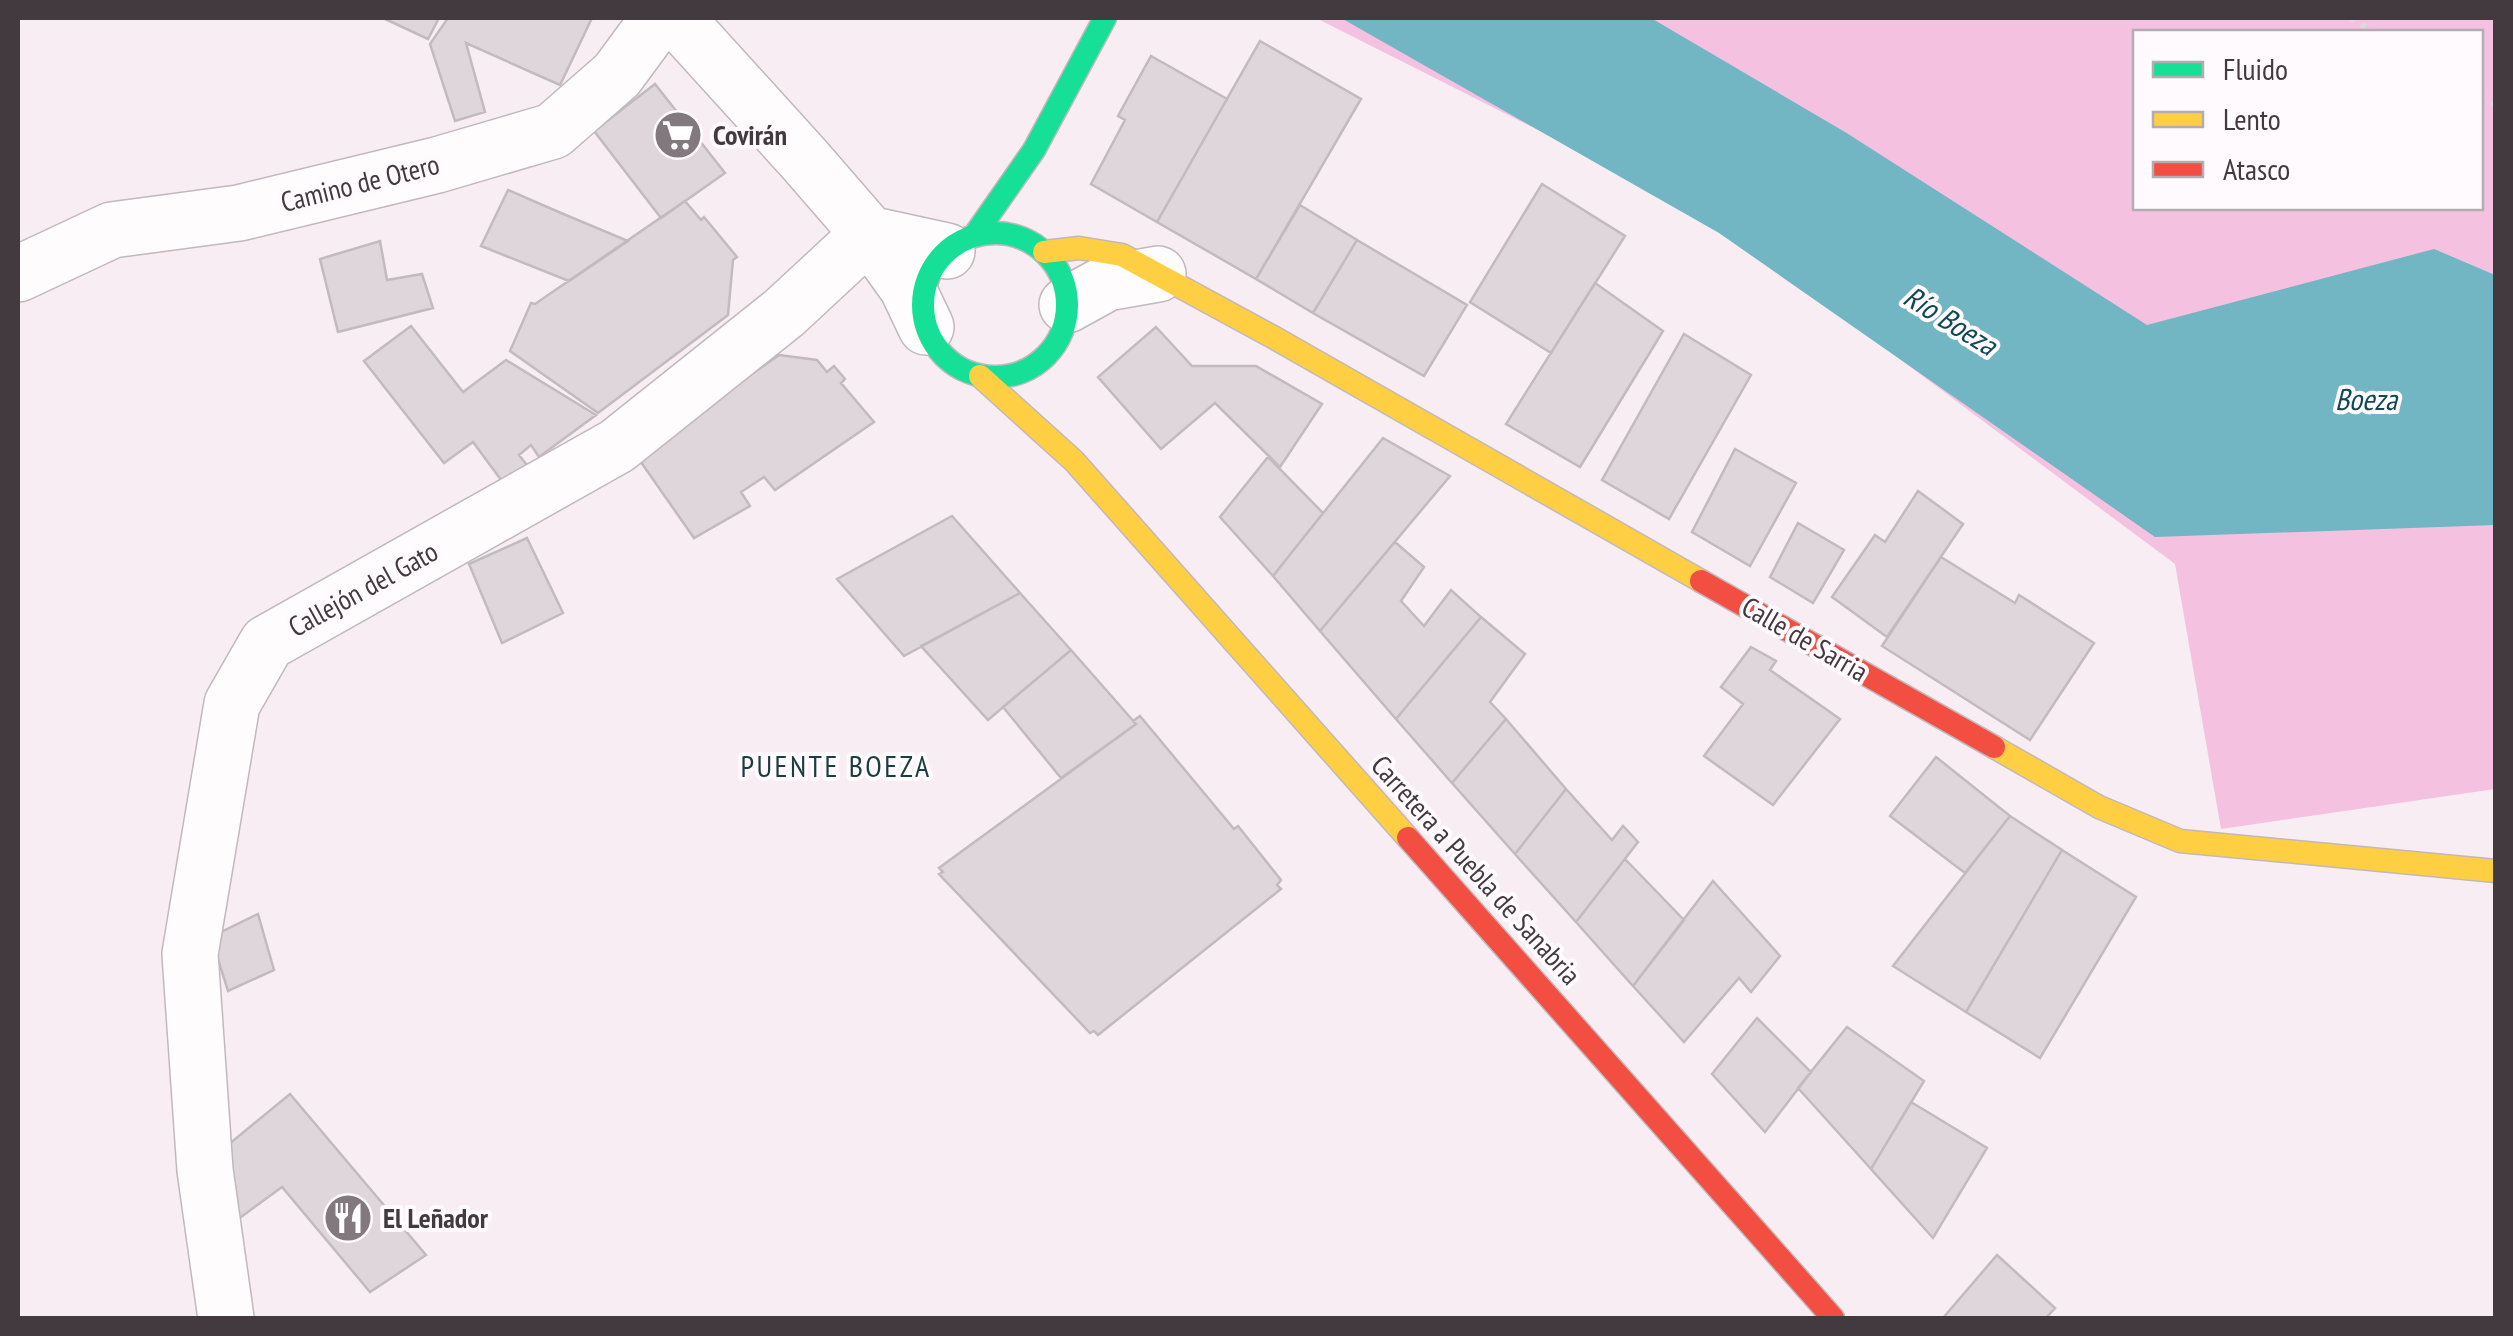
<svg xmlns="http://www.w3.org/2000/svg" width="2513" height="1336" viewBox="0 0 2513 1336" font-family="'PT Sans Narrow',sans-serif">
	<style>
		.forest { fill: #f4c1e1; fill-rule: evenodd }
		.water { fill: #71b6c2 }
		.building { fill: #dfd6db; stroke: #c3babf; stroke-width: 2.5 }
		.lines { fill: none; stroke-linecap: round; stroke-linejoin: round }
		.street-casing { stroke: #c1b8bd; stroke-width: 58 }
		.fast-casing { stroke: #c1b8bd; stroke-width: 25 }
		.slow-casing { stroke: #c1b8bd; stroke-width: 25 }
		.jam-casing { stroke: #c1b8bd; stroke-width: 25 }
		.path { stroke: #dcd9da; stroke-width: 6; stroke-dasharray: 5 8; stroke-linecap: butt }
		.street { stroke: #fefcfd; stroke-width: 55 }
		.fast { stroke: #16e098; stroke-width: 22 }
		.slow { stroke: #ffcf43; stroke-width: 22 }
		.jam { stroke: #f24e42; stroke-width: 22 }
		.labels { text-anchor: middle; stroke-width: 8; stroke-linejoin: round; paint-order: stroke }
		.poi-label { font-size: 28px; font-weight: bold; fill: #423a3f; stroke: #fffafd; text-anchor: start }
		.street-label { font-size: 28px; fill: #423a3f; stroke: #fffafd }
		.water-label { font-size: 30px; font-style: italic; fill: #0d4a52; stroke: #fffafd }
		.neighbourhood-label { font-size: 30px; letter-spacing: 2.5px; fill: #1b3d42; stroke: #fffafd }
	</style>
	<rect width="100%" height="100%" fill="#f8edf3"/>
	<path class="forest" d="M 1316,18 L 2495,18 L 2495,789 L 2221,829 L 2175,564 L 1708,216 ZM 2136,32 L 2480,32 L 2480,208 L 2136,208 Z"/>
	<path class="water" d="M 1341,18 L 1651,18 L 1845,132 L 2147,325 L 2434,249 L 2495,275 L 2495,525 L 2155,537 L 1719,233 Z"/>
	<path class="building" d="M 383,18 L 439,18 L 428,39 Z
		M 448,18 L 592,18 L 560,85 L 466,43 L 485,112 L 455,121 L 430,44 Z
		M 1260,41 L 1361,99 L 1256,279 L 1157,222 Z
		M 1151,56 L 1227,99 L 1157,222 L 1091,184 L 1125,120 L 1118,116 Z
		M 655,84 L 725,173 L 661,218 L 594,131 Z
		M 1542,184 L 1625,236 L 1551,353 L 1470,302 Z
		M 508,190 L 561,213 L 628,241 L 569,281 L 481,246 Z
		M 685,201 L 701,220 L 704,217 L 737,257 L 733,260 L 728,315 L 598,413 L 510,351 L 531,303 L 535,304 Z
		M 1300,205 L 1357,240 L 1313,313 L 1256,279 Z
		M 1357,240 L 1467,305 L 1424,376 L 1313,313 Z
		M 380,241 L 387,280 L 422,274 L 433,308 L 338,332 L 320,259 Z
		M 1595,283 L 1663,331 L 1580,467 L 1506,424 Z
		M 411,326 L 463,392 L 506,360 L 596,415 L 539,457 L 531,445 L 519,455 L 527,465 L 504,484 L 473,442 L 444,463 L 364,361 Z
		M 1156,327 L 1192,366 L 1256,366 L 1322,404 L 1280,467 L 1215,403 L 1161,449 L 1098,377 Z
		M 1684,334 L 1751,375 L 1669,519 L 1602,480 Z
		M 779,355 L 817,360 L 827,372 L 834,366 L 845,379 L 841,383 L 874,422 L 775,490 L 764,477 L 741,492 L 750,506 L 694,538 L 636,455 Z
		M 1383,438 L 1450,476 L 1320,631 L 1273,576 Z
		M 1735,449 L 1796,483 L 1750,566 L 1692,532 Z
		M 1268,457 L 1323,513 L 1273,576 L 1220,517 Z
		M 1918,491 L 1963,524 L 1887,637 L 1832,597 L 1875,535 L 1885,542 Z
		M 952,516 L 1020,593 L 904,656 L 837,579 Z
		M 1798,523 L 1844,550 L 1813,603 L 1770,577 Z
		M 527,538 L 563,613 L 502,643 L 469,564 Z
		M 1395,542 L 1424,567 L 1401,601 L 1424,626 L 1451,590 L 1481,617 L 1396,719 L 1320,631 Z
		M 1941,557 L 2015,603 L 2019,595 L 2094,643 L 2030,740 L 1882,646 Z
		M 1020,593 L 1071,650 L 988,720 L 921,646 Z
		M 1481,617 L 1525,654 L 1490,702 L 1506,719 L 1452,783 L 1396,719 Z
		M 1751,647 L 1776,661 L 1770,670 L 1840,719 L 1773,805 L 1704,756 L 1743,704 L 1721,687 Z
		M 1071,650 L 1136,724 L 1061,778 L 1003,707 Z
		M 1140,716 L 1234,829 L 1238,826 L 1281,880 L 1277,885 L 1281,889 L 1098,1035 L 1094,1031 L 1090,1033 L 939,874 L 943,872 L 939,868 L 1136,724 L 1133,721 Z
		M 1506,719 L 1566,789 L 1515,854 L 1452,783 Z
		M 1936,757 L 2010,816 L 1965,873 L 1890,816 Z
		M 1566,789 L 1612,840 L 1623,826 L 1638,842 L 1576,922 L 1515,854 Z
		M 2010,816 L 2062,850 L 1966,1012 L 1893,966 Z
		M 2062,850 L 2136,897 L 2040,1058 L 1966,1012 Z
		M 1625,859 L 1684,920 L 1633,986 L 1576,922 Z
		M 1713,881 L 1780,956 L 1751,992 L 1739,978 L 1684,1042 L 1633,986 Z
		M 258,914 L 274,970 L 228,991 L 211,937 Z
		M 1757,1018 L 1811,1072 L 1765,1132 L 1712,1074 Z
		M 1847,1027 L 1924,1081 L 1871,1169 L 1798,1088 Z
		M 290,1094 L 426,1255 L 370,1292 L 282,1187 L 222,1231 L 211,1159 Z
		M 1911,1102 L 1987,1148 L 1933,1238 L 1871,1169 Z
		M 1997,1255 L 2055,1308 L 2046,1318 L 1943,1318 Z"/>
	<g class="lines">
		<g class="street-casing">
			<path id="street" d="M 676,18 L 804,159 L 869,234 L 907,287 L 926,327
				M 869,234 L 947,251
				M 18,274 L 112,230 L 239,213 L 437,165 L 553,131 L 617,75 L 659,18
				M 1067,305 L 1107,283 L 1158,274
				M 226,1318 L 205,1170 L 190,954 L 232,704 L 267,643 L 617,446 L 784,313 L 869,234"/>
		</g>
		<g class="fast-casing">
			<path id="fast" d="M923 305a72 72 0 1 1 144 0a72 72 0 1 1-144 0Z
				M 974,236 L 1034,150 L 1105,18"/>
		</g>
		<g class="slow-casing">
			<path id="slow" d="M 1044,252 L 1079,248 L 1122,255 L 1273,337 L 1701,581
				M 980,376 L 1074,461 L 1408,838
				M 1994,747 L 2099,807 L 2180,841 L 2496,871"/>
		</g>
		<g class="jam-casing">
			<path id="jam" d="M 1701,581 L 1994,747
				M 1408,838 L 1833,1318"/>
		</g>
		<path class="path" d="M 2350,18 L 2375,32
			M 2480,96 L 2496,105"/>
		<use href="#street" class="street"/>
		<use href="#fast" class="fast"/>
		<use href="#slow" class="slow"/>
		<use href="#jam" class="jam"/>
	</g>
	<defs>
		<g id="supermarket-disc" transform="scale(2.5)"><circle r="9.5" fill="#82797e" stroke="#fffafd"/><path d="M-6-5.5h2.5l.6 2H6L4.5 2H-2.5L-4.4-4H-6ZM-1.5 3.2a1.3 1.3 0 1 0 .1 0ZM3 3.2a1.3 1.3 0 1 0 .1 0Z" fill="#fff"/></g>
		<g id="restaurant-disc" transform="scale(2.5)"><circle r="9.5" fill="#82797e" stroke="#fffafd"/><path d="M-5-6h1v4h1v-4h1v4h1v-4h1v5L-1.5 .5V6h-2V.5L-5-1ZM5-6V6H3V1.5H1.5Q1.5-4 5-6Z" fill="#fff"/></g>
	</defs>
	<g fill-rule="evenodd">
		<use href="#supermarket-disc" x="678" y="135"/>
		<use href="#restaurant-disc" x="348" y="1218"/>
	</g>
	<g class="labels">
		<g class="poi-label">
			<text x="713" y="145">Covirán</text>
			<text x="383" y="1228">El Leñador</text>
		</g>
		<g class="street-label">
			<text transform="translate(360 183) rotate(-14)" y="10">Camino de Otero</text>
			<text transform="translate(363 589) rotate(-29)" y="10">Callejón del Gato</text>
			<text transform="translate(1805 639) rotate(30)" y="10">Calle de Sarria</text>
			<text transform="translate(1476 870) rotate(48)" y="10">Carretera a Puebla de Sanabria</text>
		</g>
		<g class="water-label">
			<text transform="translate(1950 321) rotate(32)" y="10">Río Boeza</text>
			<text x="2366" y="410">Boeza</text>
		</g>
		<g class="neighbourhood-label">
			<text x="836" y="777">PUENTE BOEZA</text>
		</g>
	</g>
	<rect width="2513" height="1336" fill="none" stroke="#423a3f" stroke-width="40"/>
	<rect x="2133" y="30" width="350" height="180" fill="#fffafd" stroke="#b3adb1" stroke-width="2.5"/>
	<rect x="2153" y="62" width="50" height="15" fill="#16e098" stroke="#b3adb1" stroke-width="2.5"/>
	<text x="2223" y="80" font-size="30" fill="#423a3f">Fluido</text>
	<rect x="2153" y="112" width="50" height="15" fill="#ffcf43" stroke="#b3adb1" stroke-width="2.5"/>
	<text x="2223" y="130" font-size="30" fill="#423a3f">Lento</text>
	<rect x="2153" y="162" width="50" height="15" fill="#f24e42" stroke="#b3adb1" stroke-width="2.5"/>
	<text x="2223" y="180" font-size="30" fill="#423a3f">Atasco</text>
</svg>
